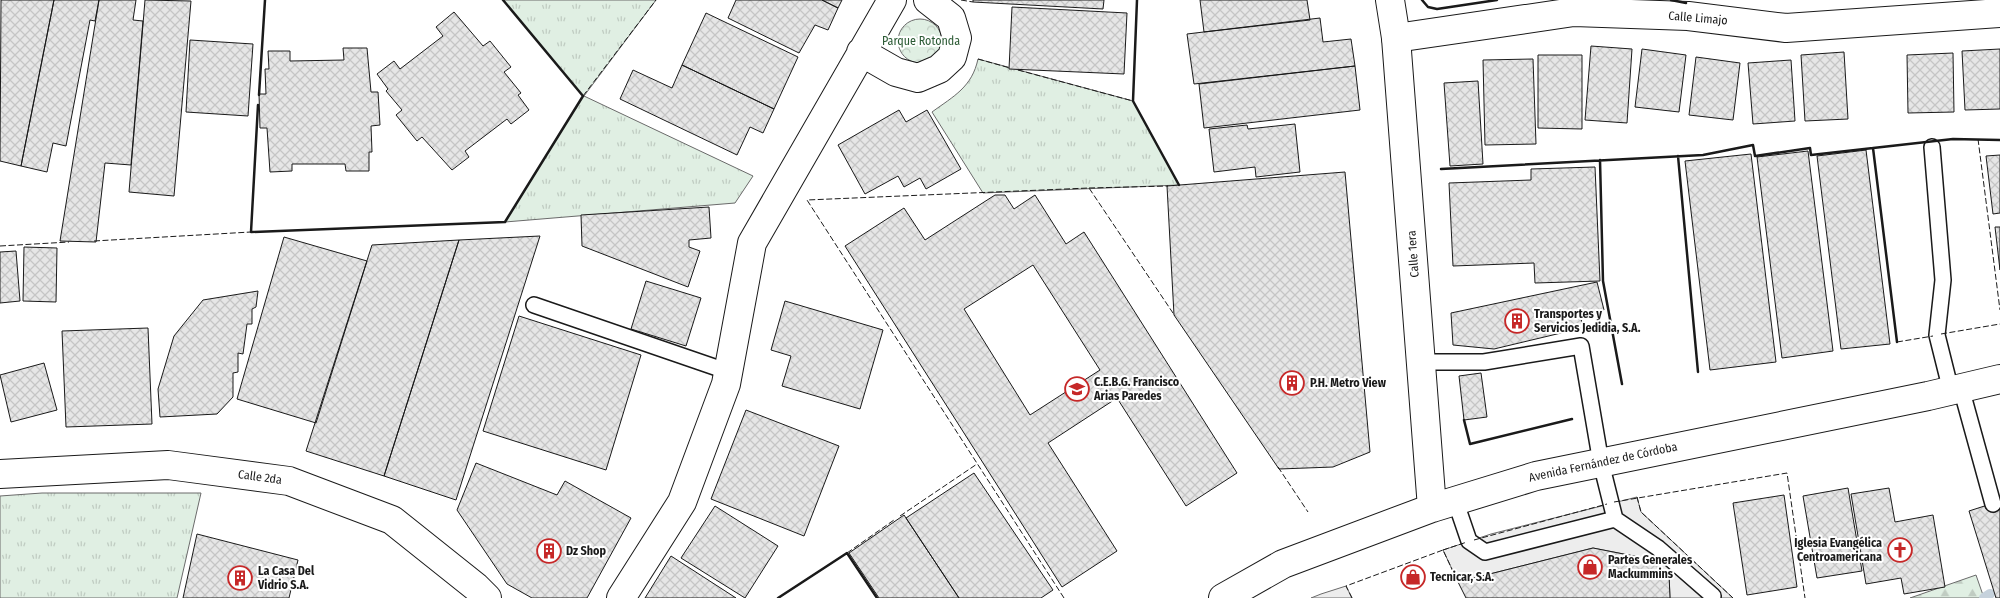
<svg xmlns="http://www.w3.org/2000/svg" width="2000" height="598" viewBox="0 0 2000 598" font-family="'Fira Sans Condensed',sans-serif">
	<style>
		.grass { fill: url(#grass-tufts); stroke: #6a6a6a }
		.forest { fill: url(#forest-firs); stroke: #6a6a6a }
		.park { fill: url(#park-crowns); stroke: #6a6a6a }
		.parking { fill: #ededed; stroke: #6a6a6a }
		.lines { fill: none; stroke-linecap: round; stroke-linejoin: round }
		.stream { stroke: #c6d2dc; stroke-width: 10 }
		.building { fill: url(#building-cross-hatch); stroke: #1a1a1a; fill-rule: evenodd }
		.lane-casing { stroke: #1a1a1a; stroke-width: 18 }
		.street-casing { stroke: #1a1a1a; stroke-width: 30 }
		.secondary-casing { stroke: #1a1a1a; stroke-width: 30 }
		.lane { stroke: #fff; stroke-width: 15 }
		.street { stroke: #fff; stroke-width: 28 }
		.secondary { stroke: #fff; stroke-width: 28 }
		.fence { stroke: #1a1a1a; stroke-width: 1; stroke-dasharray: 6 2.5; stroke-linecap: butt }
		.wall { stroke: #1a1a1a; stroke-width: 2.5 }
		.labels { text-anchor: middle; stroke-width: 4; stroke-linejoin: round; paint-order: stroke }
		.street-label { font-size: 12px; fill: #1a1a1a; stroke: #fff }
		.park-label { font-size: 12px; fill: #2b5a34; stroke: #fff }
		.poi-label { font-size: 12px; font-weight: bold; fill: #1a1a1a; stroke: #fff; text-anchor: start }
	</style>
	<defs>
		<pattern id="grass-tufts" width="24" height="20" patternUnits="userSpaceOnUse" patternTransform="scale(1.25)"><rect width="24" height="20" fill="#e0efe3"/><path d="M3 7l-1-3M5 7V3M7 7l1-3M15 17l-1-3M17 17v-4M19 17l1-3" fill="none" stroke="#c0ccc2"/></pattern>
		<pattern id="forest-firs" width="22" height="20" patternUnits="userSpaceOnUse" patternTransform="scale(1.25)"><rect width="22" height="20" fill="#e0efe3"/><path d="M5 1l3.5 6h-7zM16 11l3.5 6h-7z" fill="#c0ccc2"/></pattern>
		<pattern id="park-crowns" width="20" height="18" patternUnits="userSpaceOnUse" patternTransform="scale(1.25)"><rect width="20" height="18" fill="#e0efe3"/><path d="M2 6a3 3 0 1 1 6 0M12 15a3 3 0 1 1 6 0" fill="none" stroke="#c0ccc2"/></pattern>
		<pattern id="building-cross-hatch" width="8" height="8" patternUnits="userSpaceOnUse" patternTransform="scale(1.25)"><rect width="8" height="8" fill="#e6e6e6"/><path d="M0 0l8 8M0 8l8-8" fill="none" stroke="#c5c5c5"/></pattern>
	</defs>
	<rect width="100%" height="100%" fill="#fff"/>
	<path class="grass" d="M 503,0 L 656,0 L 584,96 L 753,176 L 735,203 L 505,222 L 583,96 Z
		M 978,59 L 1133,101 L 1179,185 L 983,193 L 932,112 C 954,96 972,87 978,59 Z
		M 42,493 L 201,493 L 177,598 L 0,598 L 0,496 Z"/>
	<path class="forest" d="M 1976,575 L 1984,598 L 1910,598 Z"/>
	<path class="park" d="M898 41a22 22 0 1 1 44 0a22 22 0 1 1-44 0Z"/>
	<path class="parking" d="M 1637,497 L 1641,512 L 1733,598 L 1670,598 L 1669,574 L 1649,559 L 1593,548 L 1458,582 L 1443,550 L 1491,534 Z
		M 1346,586 L 1352,598 L 1311,598 L 1321,594 Z"/>
	<g class="lines">
		<path class="stream" d="M 1984,598 L 1990,594"/>
	</g>
	<path class="building" d="M 1,0 L 54,0 L 21,166 L 0,161 Z
		M 54,0 L 99,0 L 95,21 L 90,20 L 66,146 L 53,143 L 47,172 L 21,166 Z
		M 99,0 L 136,0 L 133,20 L 143,21 L 131,165 L 105,163 L 96,242 L 60,241 Z
		M 145,0 L 191,1 L 174,196 L 129,192 Z
		M 736,0 L 822,0 L 838,8 L 828,30 L 815,25 L 799,53 L 728,18 Z
		M 822,0 L 842,0 L 838,8 Z
		M 973,0 L 1104,0 L 1103,9 L 973,2 Z
		M 1200,0 L 1307,0 L 1310,20 L 1204,32 Z
		M 1012,7 L 1127,13 L 1124,74 L 1009,69 Z
		M 454,12 L 483,46 L 490,41 L 511,67 L 504,72 L 521,93 L 518,95 L 529,110 L 511,124 L 507,119 L 465,151 L 469,157 L 452,170 L 422,137 L 417,141 L 396,115 L 402,110 L 386,91 L 388,89 L 377,74 L 394,61 L 400,69 L 443,36 L 436,27 Z
		M 706,13 L 798,57 L 774,109 L 682,65 Z
		M 1320,18 L 1323,42 L 1351,39 L 1355,66 L 1194,84 L 1187,34 Z
		M 190,40 L 253,44 L 248,116 L 186,112 Z
		M 1591,46 L 1632,49 L 1627,123 L 1585,120 Z
		M 343,48 L 367,48 L 371,92 L 378,92 L 380,125 L 371,126 L 372,152 L 369,152 L 369,171 L 346,171 L 345,164 L 292,164 L 292,171 L 270,172 L 267,128 L 260,128 L 259,94 L 266,94 L 265,69 L 269,69 L 268,51 L 290,51 L 290,61 L 344,60 Z
		M 1642,49 L 1686,55 L 1679,112 L 1635,107 Z
		M 2000,49 L 2000,109 L 1965,110 L 1962,51 Z
		M 1844,52 L 1848,119 L 1805,121 L 1801,55 Z
		M 1953,53 L 1954,112 L 1908,113 L 1907,55 Z
		M 1538,55 L 1582,55 L 1582,129 L 1538,128 Z
		M 1696,57 L 1740,63 L 1733,120 L 1689,115 Z
		M 1533,59 L 1536,144 L 1485,145 L 1483,60 Z
		M 1791,60 L 1795,121 L 1753,124 L 1748,63 Z
		M 682,65 L 774,109 L 763,133 L 750,127 L 737,155 L 620,99 L 633,70 L 672,88 Z
		M 1355,66 L 1360,110 L 1204,128 L 1199,84 Z
		M 1478,81 L 1483,164 L 1450,166 L 1444,83 Z
		M 899,110 L 906,122 L 927,110 L 961,169 L 926,189 L 920,178 L 904,187 L 898,176 L 865,194 L 838,145 Z
		M 1295,124 L 1300,172 L 1256,177 L 1255,167 L 1214,172 L 1209,129 L 1247,125 L 1248,129 Z
		M 1866,150 L 1890,344 L 1841,349 L 1817,156 Z
		M 1808,151 L 1833,351 L 1782,358 L 1757,157 Z
		M 1751,154 L 1776,362 L 1710,370 L 1685,161 Z
		M 2000,155 L 2000,213 L 1993,214 L 1986,156 Z
		M 1595,167 L 1600,281 L 1535,283 L 1534,263 L 1453,266 L 1449,183 L 1531,180 L 1531,169 Z
		M 1345,172 L 1370,452 L 1333,467 L 1279,469 L 1174,315 L 1167,186 Z
		M 995,195 L 1005,195 L 1014,209 L 1035,195 L 1066,244 L 1084,232 L 1237,473 L 1186,506 L 1117,398 L 1048,443 L 1117,551 L 1062,587 L 845,246 L 904,208 L 925,240 ZM 1033,265 L 1100,370 L 1030,415 L 964,309 Z
		M 709,207 L 711,238 L 689,240 L 689,247 L 700,251 L 688,287 L 582,246 L 581,215 Z
		M 1995,227 L 2000,227 L 2000,270 Z
		M 540,236 L 456,500 L 384,476 L 459,240 Z
		M 284,237 L 367,261 L 316,423 L 237,399 Z
		M 459,240 L 384,476 L 306,451 L 372,245 Z
		M 24,247 L 57,248 L 56,302 L 23,301 Z
		M 16,251 L 20,301 L 0,303 L 0,252 Z
		M 646,281 L 701,298 L 686,346 L 631,329 Z
		M 1597,282 L 1604,310 L 1581,315 L 1582,328 L 1494,349 L 1453,345 L 1451,313 Z
		M 258,291 L 256,307 L 252,309 L 252,324 L 247,324 L 243,354 L 238,353 L 238,372 L 233,373 L 233,397 L 217,414 L 160,417 L 158,389 L 174,336 L 203,300 Z
		M 785,301 L 883,330 L 860,409 L 782,386 L 791,356 L 771,350 Z
		M 519,316 L 641,355 L 606,470 L 483,431 Z
		M 148,328 L 152,424 L 66,427 L 62,331 Z
		M 44,363 L 57,410 L 11,422 L 0,375 Z
		M 1481,373 L 1487,417 L 1464,420 L 1459,376 Z
		M 746,410 L 839,446 L 804,536 L 711,499 Z
		M 476,463 L 557,495 L 565,481 L 631,518 L 587,598 L 532,598 L 507,584 L 457,510 Z
		M 974,473 L 1053,590 L 1041,598 L 959,598 L 906,518 Z
		M 1848,488 L 1862,571 L 1817,578 L 1803,496 Z
		M 1889,488 L 1895,522 L 1933,515 L 1945,587 L 1904,594 L 1901,578 L 1866,584 L 1851,494 Z
		M 1784,495 L 1797,587 L 1747,595 L 1733,503 Z
		M 2000,501 L 2000,598 L 1996,598 L 1969,511 Z
		M 715,506 L 778,546 L 745,598 L 681,558 Z
		M 904,515 L 906,518 L 959,598 L 879,598 L 849,553 Z
		M 197,534 L 298,560 L 289,598 L 183,598 Z
		M 1593,548 L 1649,559 L 1669,574 L 1670,598 L 1466,598 L 1458,582 Z
		M 671,556 L 736,598 L 645,598 Z"/>
	<g class="lines">
		<g class="lane-casing">
			<path id="lane" d="M 1932,147 L 1943,280 L 1937,335 L 1951,391
				M 534,305 L 729,372
				M 1421,362 L 1484,362 L 1581,346 L 1601,463 L 1615,519 L 1485,552 L 1469,541 L 1455,500
				M 1961,388 L 1993,504
				M 1615,519 L 1658,548 L 1713,596"/>
		</g>
		<g class="street-casing">
			<path id="street" d="M 1396,38 L 1574,12 L 1688,16 L 1786,28 L 2000,13
				M 861,52 L 896,72 L 918,78 L 939,69 L 952,57 L 957,38 L 951,18 L 928,0
				M 0,474 L 168,465 L 289,481 L 392,520 L 476,587 L 487,598
				M 621,598 L 682,502 L 726,384 L 752,243 L 892,0"/>
		</g>
		<g class="secondary-casing">
			<path id="secondary" d="M 1390,0 L 1396,38 L 1432,508
				M 1223,598 L 1283,564 L 1432,508 L 1536,476 L 1928,396 L 2000,379"/>
		</g>
		<use href="#lane" class="lane"/>
		<use href="#street" class="street"/>
		<use href="#secondary" class="secondary"/>
		<path class="fence" d="M 961,0 L 973,2
			M 978,59 L 1010,68
			M 1018,70 L 1133,101
			M 583,96 L 656,0
			M 1978,139 L 2000,310
			M 1089,188 L 1168,186
			M 94,241 L 251,232
			M 0,246 L 69,242
			M 1941,334 L 2000,324
			M 1897,342 L 1933,336
			M 1278,467 L 1308,512
			M 1637,497 L 1641,512 L 1733,598
			M 1614,502 L 1787,473 L 1805,598
			M 900,516 L 977,464
			M 1474,540 L 1607,504
			M 1443,550 L 1467,542
			M 847,553 L 894,520
			M 1064,598 L 807,200 L 1089,188 L 1175,316
			M 1352,598 L 1346,586 L 1443,550 L 1458,582"/>
		<path class="wall" d="M 1137,0 L 1133,101 L 1179,185
			M 1422,0 L 1428,7 L 1437,9 L 1497,0
			M 1671,0 L 1686,3
			M 259,95 L 265,0
			M 258,105 L 251,232 L 505,222 L 583,96 L 503,0
			M 1873,148 L 1897,342
			M 1678,156 L 1698,372
			M 1600,160 L 1603,281 L 1622,384
			M 1441,169 L 1703,155 L 1753,145 L 1755,156 L 1810,148 L 1811,155 L 1953,139 L 2000,140
			M 1464,420 L 1470,444 L 1572,419
			M 778,598 L 847,553 L 877,598"/>
	</g>
	<defs>
		<g id="building-ring" transform="scale(1.25)"><circle r="9.5" fill="#fff" stroke="#c62828" stroke-width="1.5"/><path d="M-4-6H4V6H1V3H-1V6H-4ZM-2.5-4.3h1.7v1.8h-1.7ZM.8-4.3h1.7v1.8H.8ZM-2.5-1h1.7V.8h-1.7ZM.8-1h1.7V.8H.8Z" fill="#c62828"/></g>
		<g id="school-ring" transform="scale(1.25)"><circle r="9.5" fill="#fff" stroke="#c62828" stroke-width="1.5"/><path d="M0-5L7-2L0 1L-7-2ZM-4 1L0 2.5L4 1V4Q0 6-4 4Z" fill="#c62828"/></g>
		<g id="church-ring" transform="scale(1.25)"><circle r="9.5" fill="#fff" stroke="#c62828" stroke-width="1.5"/><path d="M-1.2-6h2.4v3.5h3.3v2.4h-3.3V6h-2.4V-.1h-3.3v-2.4h3.3Z" fill="#c62828"/></g>
		<g id="shop-ring" transform="scale(1.25)"><circle r="9.5" fill="#fff" stroke="#c62828" stroke-width="1.5"/><path d="M-5-2.5h2.3a2.7 3.5 0 0 1 5.4 0H5L5.5 6h-11ZM-1.5-2.5h3a1.5 2.3 0 0 0-3 0Z" fill="#c62828"/></g>
	</defs>
	<g fill-rule="evenodd">
		<use href="#building-ring" x="1517" y="321"/>
		<use href="#building-ring" x="1292" y="383"/>
		<use href="#school-ring" x="1077" y="389"/>
		<use href="#church-ring" x="1900" y="550"/>
		<use href="#building-ring" x="549" y="551"/>
		<use href="#shop-ring" x="1590" y="567"/>
		<use href="#shop-ring" x="1413" y="577"/>
		<use href="#building-ring" x="240" y="578"/>
	</g>
	<g class="labels">
		<g class="street-label">
			<text transform="translate(1698 18) rotate(5)" y="4">Calle Limajo</text>
			<text transform="translate(1413 254) rotate(-94)" y="4">Calle 1era</text>
			<text transform="translate(1603 462) rotate(-12)" y="4">Avenida Fernández de Córdoba</text>
			<text transform="translate(260 477) rotate(8)" y="4">Calle 2da</text>
		</g>
		<g class="park-label">
			<text x="921" y="45">Parque Rotonda</text>
		</g>
		<g class="poi-label">
			<text x="1534" y="318">Transportes y<tspan x="1534" dy="14">Servicios Jedidia, S.A.</tspan></text>
			<text x="1094" y="386">C.E.B.G. Francisco<tspan x="1094" dy="14">Arias Paredes</tspan></text>
			<text x="1310" y="387">P.H. Metro View</text>
			<text x="1882" y="547" text-anchor="end">Iglesia Evangélica<tspan x="1882" dy="14">Centroamericana</tspan></text>
			<text x="566" y="555">Dz Shop</text>
			<text x="1608" y="564">Partes Generales<tspan x="1608" dy="14">Mackummins</tspan></text>
			<text x="258" y="575">La Casa Del<tspan x="258" dy="14">Vidrio S.A.</tspan></text>
			<text x="1430" y="581">Tecnicar, S.A.</text>
		</g>
	</g>
</svg>
